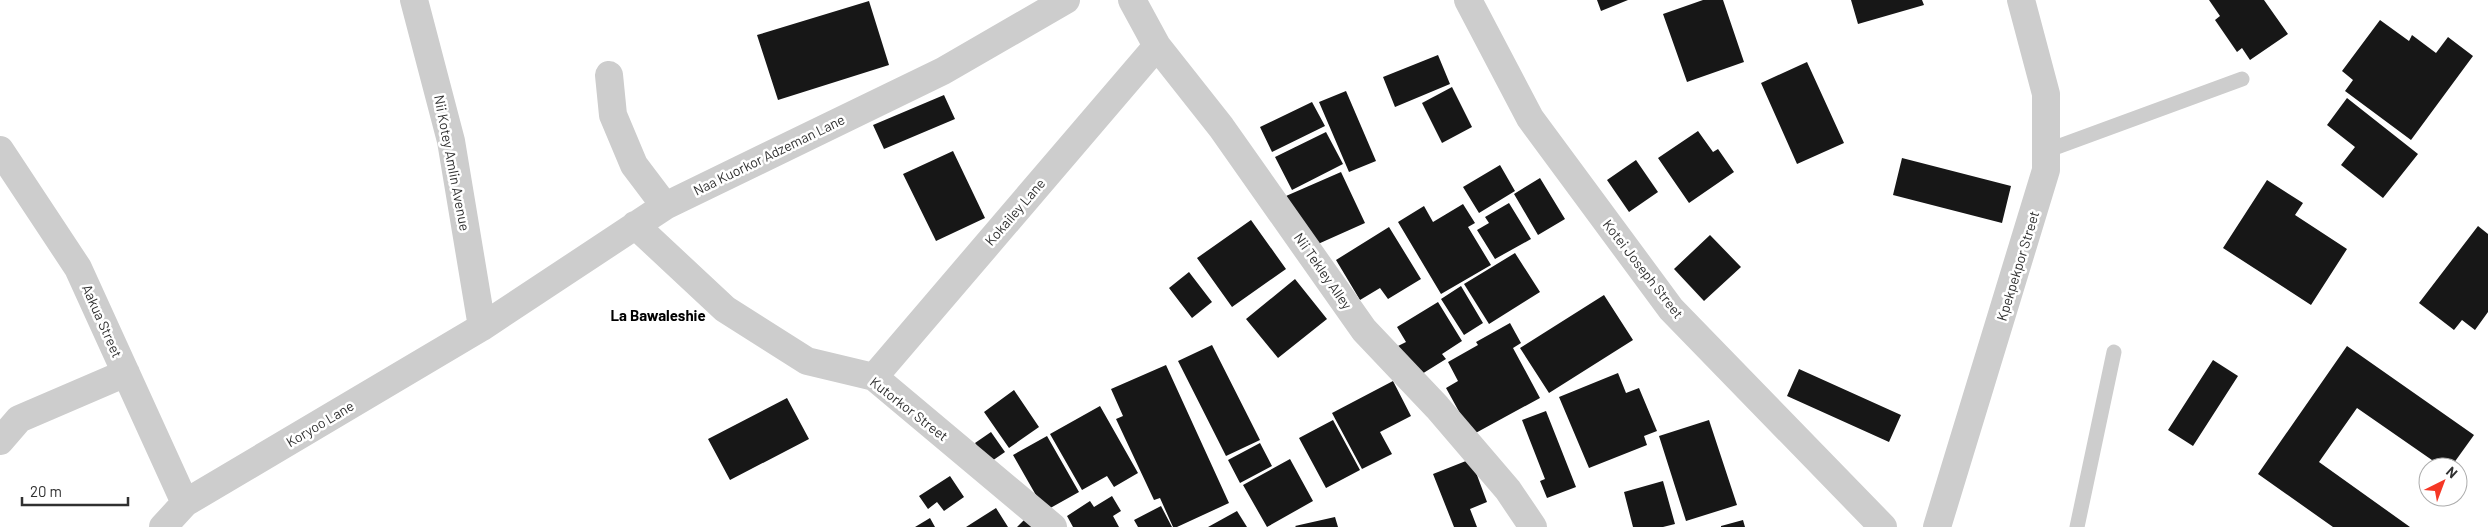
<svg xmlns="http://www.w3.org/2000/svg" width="2488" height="527" viewBox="0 0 2488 527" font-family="Barlow,sans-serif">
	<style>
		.building { fill: #171717 }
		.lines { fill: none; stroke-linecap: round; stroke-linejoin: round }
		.lane { stroke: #cdcdcd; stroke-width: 15 }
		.street { stroke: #cdcdcd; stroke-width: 28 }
		.labels { text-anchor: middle; stroke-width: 5; stroke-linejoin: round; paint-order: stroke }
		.street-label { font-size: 14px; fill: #303030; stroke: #fff }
		.neighbourhood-label { font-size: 15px; font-weight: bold; fill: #000; stroke: #fff }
	</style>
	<rect width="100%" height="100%" fill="#fff"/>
	<path class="building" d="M 1597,0 L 1628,0 L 1601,11 Z
		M 1703,0 L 1723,0 L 1744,62 L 1687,82 L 1663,14 Z
		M 1851,0 L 1922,0 L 1924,5 L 1858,24 Z
		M 2209,0 L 2264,0 L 2288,34 L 2250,60 L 2242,48 L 2237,52 L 2215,20 L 2220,16 Z
		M 869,1 L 889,65 L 778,100 L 757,35 Z
		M 2380,20 L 2409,41 L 2412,35 L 2436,53 L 2448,37 L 2473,56 L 2411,140 L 2345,91 L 2353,80 L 2342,71 Z
		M 1438,55 L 1450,84 L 1395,107 L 1383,77 Z
		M 1807,62 L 1844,143 L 1797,164 L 1761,83 Z
		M 1452,87 L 1472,127 L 1442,143 L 1422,103 Z
		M 1346,91 L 1376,161 L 1349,172 L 1319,102 Z
		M 944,95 L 955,119 L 884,149 L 873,125 Z
		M 2347,98 L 2418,154 L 2383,198 L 2341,165 L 2355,147 L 2327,125 Z
		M 1312,102 L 1325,126 L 1272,152 L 1260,127 Z
		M 1698,131 L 1713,152 L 1718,149 L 1734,172 L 1689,203 L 1658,158 Z
		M 1326,132 L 1343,164 L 1292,190 L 1275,157 Z
		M 953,151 L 985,218 L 936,241 L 903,174 Z
		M 1902,158 L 2011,186 L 2002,223 L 1893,195 Z
		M 1636,160 L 1658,192 L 1629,212 L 1607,180 Z
		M 1500,165 L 1515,191 L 1479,213 L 1463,187 Z
		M 1341,172 L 1365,223 L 1309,248 L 1286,196 Z
		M 1540,178 L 1565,219 L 1538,235 L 1514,194 Z
		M 2267,180 L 2303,203 L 2295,215 L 2347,249 L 2311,305 L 2223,248 Z
		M 1509,203 L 1531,239 L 1495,259 L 1477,230 L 1489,223 L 1485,217 Z
		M 1463,204 L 1475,223 L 1468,227 L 1491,265 L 1441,294 L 1398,222 L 1424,206 L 1433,222 Z
		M 1251,220 L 1286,269 L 1232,307 L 1197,258 Z
		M 2478,226 L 2488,234 L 2488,312 L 2475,330 L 2462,320 L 2454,330 L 2419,303 Z
		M 1389,227 L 1421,279 L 1388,299 L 1380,288 L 1360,300 L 1336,260 Z
		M 1710,235 L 1741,267 L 1704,301 L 1674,269 Z
		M 1515,253 L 1540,292 L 1489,324 L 1464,284 Z
		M 1189,272 L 1212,302 L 1192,318 L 1169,288 Z
		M 1295,279 L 1327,319 L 1278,358 L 1246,319 Z
		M 1461,286 L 1483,323 L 1464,335 L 1441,299 Z
		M 1604,295 L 1633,340 L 1549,393 L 1520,348 Z
		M 1438,302 L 1462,341 L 1442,354 L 1446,359 L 1417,377 L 1398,346 L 1406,342 L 1397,327 Z
		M 1510,323 L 1521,343 L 1513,348 L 1540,398 L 1472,435 L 1446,388 L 1458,381 L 1448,362 L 1478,345 L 1476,342 Z
		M 1212,345 L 1260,440 L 1226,456 L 1178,361 Z
		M 2347,346 L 2474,435 L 2451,467 L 2442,467 L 2357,408 L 2319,462 L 2410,527 L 2333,527 L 2258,474 Z
		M 2213,360 L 2238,376 L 2193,446 L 2168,430 Z
		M 1166,365 L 1229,503 L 1177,527 L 1173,527 L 1160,498 L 1154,500 L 1116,419 L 1123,416 L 1111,389 Z
		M 1799,369 L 1901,415 L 1889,442 L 1787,396 Z
		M 1618,373 L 1626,393 L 1639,388 L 1657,431 L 1644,436 L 1647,445 L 1589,468 L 1559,397 Z
		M 1393,381 L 1411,416 L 1380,432 L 1392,454 L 1362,469 L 1332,413 Z
		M 1014,390 L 1039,427 L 1009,448 L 984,412 Z
		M 787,398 L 809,439 L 730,480 L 708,439 Z
		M 1100,406 L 1138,473 L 1114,487 L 1107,476 L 1082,490 L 1050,434 Z
		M 1546,411 L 1576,487 L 1547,498 L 1540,481 L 1545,479 L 1522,420 Z
		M 1333,420 L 1360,470 L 1326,488 L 1299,438 Z
		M 1709,420 L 1737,505 L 1686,521 L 1659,436 Z
		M 991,432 L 1005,452 L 989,463 L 975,443 Z
		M 1047,436 L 1079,492 L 1045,511 L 1013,455 Z
		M 1260,443 L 1272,466 L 1240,483 L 1228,460 Z
		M 1290,459 L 1313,501 L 1267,527 L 1243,485 Z
		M 1471,459 L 1487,502 L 1470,509 L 1477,527 L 1454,527 L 1433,474 Z
		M 950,476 L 964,497 L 944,511 L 937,502 L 928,509 L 919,496 Z
		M 1663,481 L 1675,524 L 1663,527 L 1633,527 L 1624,492 Z
		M 1112,496 L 1121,511 L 1113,516 L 1119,527 L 1073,527 L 1067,516 L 1090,501 L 1094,507 Z
		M 1161,506 L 1172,527 L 1138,527 L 1134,520 Z
		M 996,508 L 1008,527 L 966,527 Z
		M 1237,511 L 1247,527 L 1208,527 Z
		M 1027,517 L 1037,527 L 1017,527 Z
		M 1335,517 L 1338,527 L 1296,527 L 1295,526 Z
		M 930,518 L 935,527 L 915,527 Z
		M 1743,520 L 1745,527 L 1721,527 L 1721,526 Z"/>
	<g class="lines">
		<path class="lane" d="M 2046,151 L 2242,79
			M 2077,527 L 2114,352"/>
		<path class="street" d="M 414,0 L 451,141 L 482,327
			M 1132,0 L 1157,46 L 1221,127 L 1364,330 L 1437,407 L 1508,490 L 1533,527
			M 1468,0 L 1530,118 L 1671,309 L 1883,527
			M 609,75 L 613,115 L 634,165 L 665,206
			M 0,150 L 78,268 L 185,503
			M 635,225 L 725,309 L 807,361 L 874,377 L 1053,527
			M 874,377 L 1157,46
			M 0,441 L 19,419 L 126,373
			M 163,527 L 185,503 L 482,327 L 665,206 L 943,71 L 1066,0
			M 1937,527 L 2046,170 L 2046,94 L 2021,0"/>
	</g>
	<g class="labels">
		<g class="street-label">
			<text transform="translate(769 155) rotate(-26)" y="5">Naa Kuorkor Adzeman Lane</text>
			<text transform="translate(452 163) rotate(79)" y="5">Nii Kotey Amlin Avenue</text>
			<text transform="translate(1015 212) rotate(-49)" y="5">Kokailey Lane</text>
			<text transform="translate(2018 266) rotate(-73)" y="5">Kpekpekpor Street</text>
			<text transform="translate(1643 269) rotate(52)" y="5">Kotei Joseph Street</text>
			<text transform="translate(1323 271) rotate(55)" y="5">Nii Tekley Alley</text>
			<text transform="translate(102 321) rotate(66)" y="5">Aakua Street</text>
			<text transform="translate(909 409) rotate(38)" y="5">Kutorkor Street</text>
			<text transform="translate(320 424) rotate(-31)" y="5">Koryoo Lane</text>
		</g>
		<g class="neighbourhood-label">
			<text x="658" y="321">La Bawaleshie</text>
		</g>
	</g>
	<g transform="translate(2443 482) rotate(42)"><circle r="24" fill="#ffffff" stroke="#acacac"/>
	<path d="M0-4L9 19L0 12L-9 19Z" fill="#f53725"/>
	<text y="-8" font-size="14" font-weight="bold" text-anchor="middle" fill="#303030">N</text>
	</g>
	<path d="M22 497v8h106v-8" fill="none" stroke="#303030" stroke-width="2.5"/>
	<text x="30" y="497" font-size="15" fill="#303030" stroke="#ffffff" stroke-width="4" paint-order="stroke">20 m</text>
</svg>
